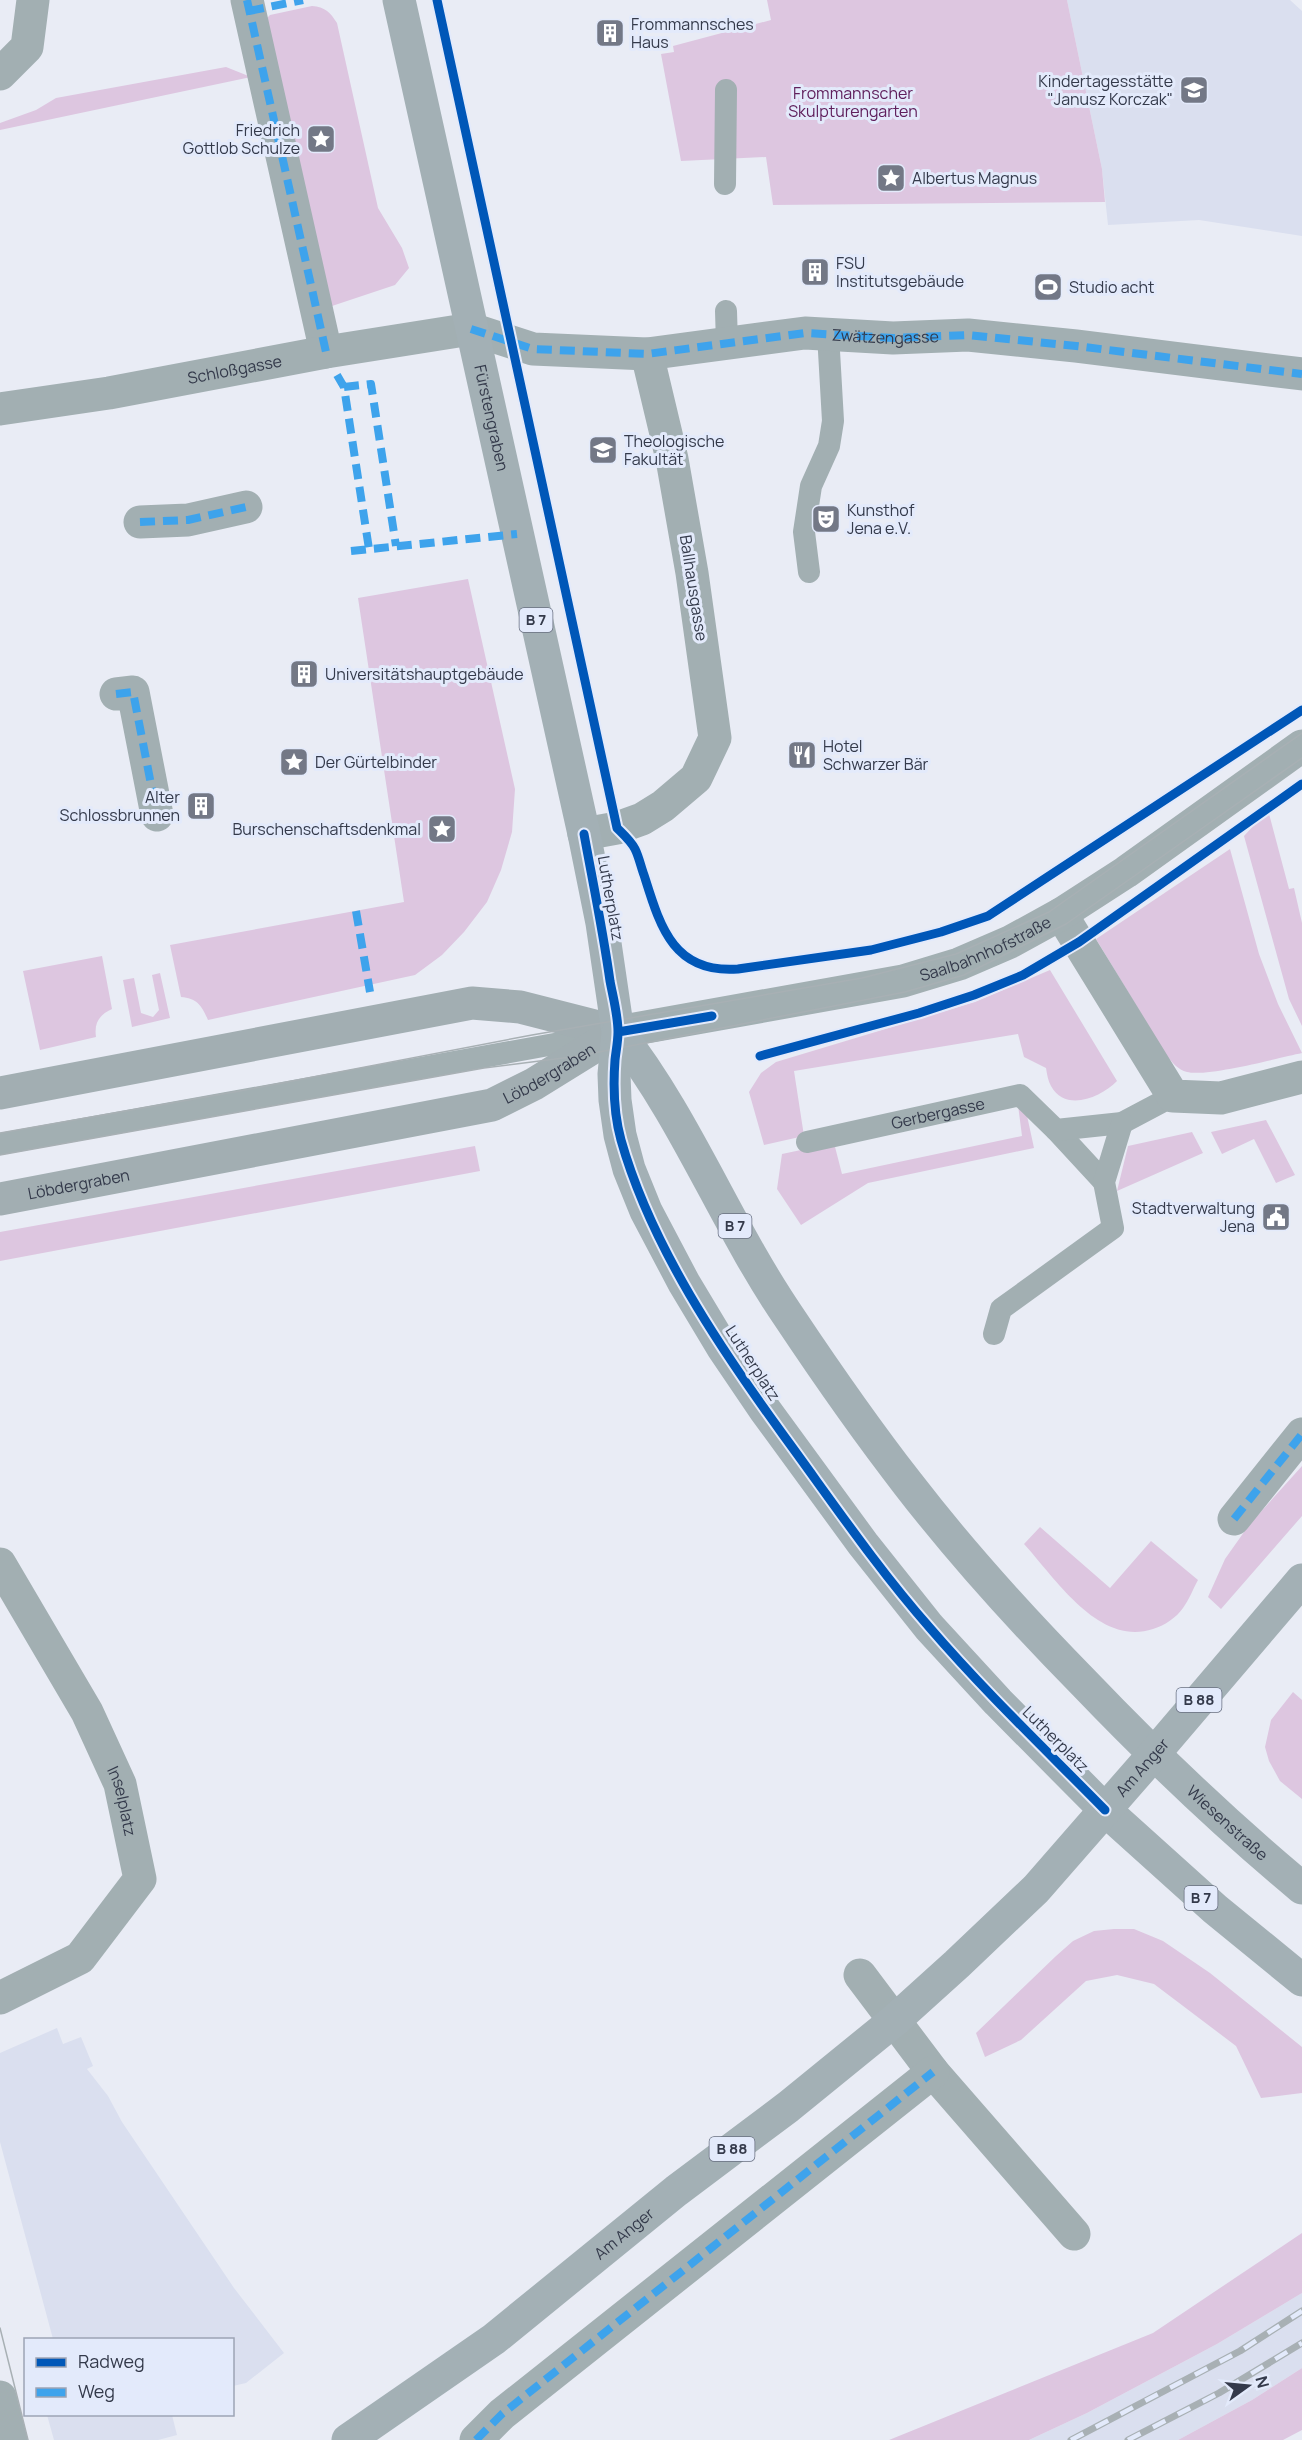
<svg xmlns="http://www.w3.org/2000/svg" width="1302" height="2440" viewBox="0 0 1302 2440" font-family="Manrope,sans-serif">
	<style>
		.built { fill: #dadfef }
		.green { fill: #ddc6e0 }
		.lines { fill: none; stroke-linecap: round; stroke-linejoin: round }
		.lane { stroke: #a2afb2; stroke-width: 22 }
		.street { stroke: #a2afb2; stroke-width: 33 }
		.secondary { stroke: #a2aeb2; stroke-width: 33 }
		.primary { stroke: #a3b0b5; stroke-width: 33 }
		.tram { stroke: #a8b0b4; stroke-width: 1.5 }
		.rail-casing { stroke: #a8b0b4; stroke-width: 7 }
		.rail { stroke: #e3eafb; stroke-width: 4.5; stroke-dasharray: 14; stroke-linecap: butt }
		.quiet { stroke: #3ea3ec; stroke-width: 8; stroke-dasharray: 15 8; stroke-linecap: butt }
		.cycleway-casing { stroke: #e3eafb; stroke-width: 13 }
		.cycleway { stroke: #0057b8; stroke-width: 9 }
		.labels { text-anchor: middle; stroke-width: 6; stroke-linejoin: round; paint-order: stroke }
		.shield { fill: #e3eafb; stroke: #686f80; stroke-width: 1.5 }
		.shield-label { font-size: 15px; font-weight: bold; fill: #343a4b }
		.poi-label { font-size: 16px; fill: #343a4b; stroke: #e3eafb; text-anchor: start }
		.park-label { font-size: 16px; fill: #60205d; stroke: #e3eafb }
		.street-label { font-size: 16px; fill: #343a4b; stroke: #e3eafb }
	</style>
	<rect width="100%" height="100%" fill="#e9ecf5"/>
	<path class="built" d="M 1067,0 L 1290,0 L 1302,11 L 1302,236 L 1199,220 L 1108,225 L 1102,169 Z
		M 57,2028 L 63,2044 L 81,2037 L 93,2066 L 87,2069 L 108,2096 L 122,2122 L 234,2288 L 284,2353 L 246,2383 L 233,2386 L 232,2340 L 53,2339 L 0,2142 L 0,2053 Z
		M 1302,2293 L 1302,2368 L 1252,2400 L 1178,2440 L 1029,2440 L 1087,2413 L 1217,2344 Z
		M 47,2415 L 172,2415 L 177,2435 L 158,2440 L 54,2440 Z"/>
	<path class="green" d="M 767,0 L 1067,0 L 1102,169 L 1105,202 L 773,205 L 766,157 L 681,161 L 661,54 L 674,52 L 673,46 L 771,20 Z
		M 312,6 C 325,7 330,12 337,23 L 378,208 L 402,248 L 409,268 L 395,285 L 329,307 L 266,19 L 270,15 Z
		M 226,67 L 251,77 L 0,130 L 0,123 L 36,110 L 56,98 Z
		M 468,579 L 515,789 L 512,832 L 501,870 L 487,902 L 464,932 L 442,955 L 415,975 L 208,1020 C 202,1006 197,998 181,997 L 170,945 L 404,902 L 358,598 Z
		M 1268,810 L 1289,889 L 1294,888 L 1302,923 L 1302,1026 L 1289,999 L 1244,836 Z
		M 1230,849 L 1259,954 L 1278,1004 L 1302,1053 C 1278,1058 1207,1077 1187,1072 C 1178,1070 1172,1062 1166,1055 L 1096,939 Z
		M 102,956 L 112,1009 C 99,1015 94,1023 96,1037 L 40,1050 L 23,971 Z
		M 1050,970 L 1117,1081 C 1101,1097 1066,1113 1051,1086 C 1048,1081 1047,1074 1046,1068 L 1024,1057 L 1018,1034 L 794,1071 L 804,1136 L 764,1145 L 749,1092 L 761,1073 L 776,1062 L 975,1002 Z
		M 160,973 L 170,1018 L 132,1027 L 123,980 L 134,978 L 141,1013 L 153,1017 L 159,1010 L 152,975 Z
		M 1018,1105 L 1026,1111 L 1034,1148 L 868,1183 L 801,1225 L 777,1189 L 782,1154 L 834,1143 L 842,1174 L 1022,1136 Z
		M 1266,1120 L 1295,1175 L 1276,1183 L 1254,1139 L 1222,1154 L 1211,1132 Z
		M 1192,1132 L 1203,1153 L 1117,1191 L 1128,1146 Z
		M 475,1146 L 480,1171 L 0,1261 L 0,1232 Z
		M 1302,1466 L 1302,1516 L 1221,1609 L 1208,1597 L 1225,1559 L 1249,1525 Z
		M 1040,1527 L 1110,1588 L 1151,1541 L 1198,1580 C 1193,1589 1189,1600 1183,1608 C 1177,1617 1164,1626 1153,1629 C 1099,1647 1056,1579 1024,1544 Z
		M 1293,1692 L 1302,1700 L 1302,1799 L 1280,1781 L 1269,1761 L 1265,1747 L 1271,1720 Z
		M 1114,1929 L 1134,1929 L 1163,1941 L 1210,1973 L 1302,2047 L 1302,2093 L 1261,2098 L 1236,2046 L 1154,1984 L 1117,1975 L 1086,1981 L 1021,2040 L 985,2057 L 976,2033 L 1056,1956 L 1073,1941 L 1094,1931 Z
		M 1302,2233 L 1302,2293 L 1217,2344 L 1087,2413 L 1029,2440 L 889,2440 L 1153,2333 Z
		M 1302,2368 L 1302,2430 L 1283,2440 L 1178,2440 L 1252,2400 Z"/>
	<g class="lines">
		<g class="lane">
			<path d="M 725,184 L 726,90"/>
			<path d="M 726,311 L 727,344"/>
			<path d="M 809,572 L 804,532 L 811,486 L 829,446 L 833,421 L 828,334"/>
			<path d="M 1056,1130 L 1104,1182"/>
			<path id="s1" d="M 807,1142 L 1020,1095 L 1056,1130 L 1122,1123 L 1173,1096"/>
			<path d="M 0,1144 L 604,1035"/>
			<path d="M 994,1334 L 1001,1309 L 1113,1228 L 1104,1182 L 1122,1123"/>
		</g>
		<g class="street">
			<path d="M 247,0 L 326,352"/>
			<path d="M 0,74 L 27,47 L 33,0"/>
			<path id="s2" d="M 0,409 L 109,393 L 326,352 L 471,329 L 533,349 L 647,354 L 805,333 L 893,338 L 968,335 L 1076,346 L 1302,374"/>
			<path d="M 140,522 L 188,520 L 246,507"/>
			<path d="M 116,694 L 133,692 L 157,815"/>
			<path d="M 584,834 L 617,828 L 642,819 L 663,806 L 696,778 L 715,738 L 692,573 L 672,459 L 647,354"/>
			<path d="M 1061,914 L 1173,1096 L 1221,1098 L 1302,1077"/>
			<path id="s3" d="M 618,1032 L 903,981 L 959,964 L 1010,942 L 1061,914 L 1126,872 L 1302,746"/>
			<path d="M 1234,1519 L 1302,1434"/>
			<path id="s4" d="M 0,1564 L 87,1712 L 120,1784 L 140,1879 L 80,1958 L 0,1998"/>
			<path d="M 860,1975 L 933,2072 L 1074,2234"/>
			<path d="M 0,2397 L 11,2440"/>
			<path d="M 476,2440 L 502,2414 L 933,2072"/>
		</g>
		<g class="secondary">
			<path d="M 0,1093 L 472,1003 L 520,1007 L 618,1032"/>
			<path id="s5" d="M 0,1199 L 492,1105 L 534,1084 L 618,1032"/>
		</g>
		<g class="primary">
			<path id="s6" d="M 399,0 L 584,834 L 602,923 L 618,1032 L 614,1074 L 615,1100 L 620,1135 L 629,1169 L 646,1211 L 684,1283 L 723,1348 L 765,1410 L 863,1544 L 929,1627 L 998,1702 L 1105,1810 L 1215,1909 L 1302,1980"/>
			<path id="s7" d="M 618,1032 C 687,1120 726,1225 789,1317 C 827,1374 866,1430 908,1484 C 962,1554 1022,1620 1084,1683 C 1153,1755 1225,1824 1302,1888"/>
			<path id="s8" d="M 348,2440 L 494,2339 L 676,2191 L 788,2107 L 895,2020 L 957,1964 L 1036,1889 L 1153,1755 L 1302,1580"/>
		</g>
		<path class="tram" d="M 0,1133 L 245,1090 L 532,1035 L 862,978 L 956,954 L 1049,912 L 1302,733
			M 0,1155 L 484,1068 L 579,1056 L 905,992 L 964,975 L 1066,924 L 1302,758
			M 0,2328 L 28,2440"/>
		<g class="rail-casing">
			<path id="rail" d="M 1071,2440 L 1240,2351 L 1302,2311
				M 1128,2440 L 1219,2393 L 1302,2343"/>
		</g>
		<use href="#rail" class="rail"/>
		<path class="quiet" d="M 247,0 L 326,352
			M 249,11 L 303,0
			M 471,329 L 533,349 L 647,354 L 805,333 L 893,338 L 968,335 L 1076,346 L 1302,374
			M 337,375 L 344,387 L 369,549
			M 344,387 L 371,384 L 396,546
			M 140,522 L 188,520 L 246,507
			M 351,551 L 517,534
			M 116,694 L 133,692 L 157,815
			M 356,911 L 370,992
			M 1234,1519 L 1302,1434
			M 476,2440 L 502,2414 L 933,2072"/>
		<g class="cycleway-casing">
			<path id="cycleway" d="M 437,0 L 617,828 C 623,834 631,841 635,849 C 639,857 641,867 644,875 C 660,926 673,974 738,969 L 871,950 L 941,932 L 988,916 L 1302,710
				M 584,834 C 593,883 603,931 610,981 C 613,997 618,1015 618,1032 C 618,1041 616,1051 615,1060 C 613,1087 614,1115 621,1140 C 651,1246 720,1348 784,1436 C 831,1500 877,1568 930,1628 C 985,1692 1046,1750 1105,1810
				M 618,1032 L 712,1016
				M 760,1056 L 919,1013 L 974,995 L 1023,975 L 1079,942 L 1302,784"/>
		</g>
		<use href="#cycleway" class="cycleway"/>
	</g>
	<defs>
		<g id="building-square" transform="scale(1.5)"><rect x="-9" y="-9" width="18" height="18" rx="4" fill="#737886" stroke="#e3eafb"/><path d="M-4-6H4V6H1V3H-1V6H-4ZM-2.5-4.3h1.7v1.8h-1.7ZM.8-4.3h1.7v1.8H.8ZM-2.5-1h1.7V.8h-1.7ZM.8-1h1.7V.8H.8Z" fill="#fff"/></g>
		<g id="school-square" transform="scale(1.5)"><rect x="-9" y="-9" width="18" height="18" rx="4" fill="#737886" stroke="#e3eafb"/><path d="M0-5L7-2L0 1L-7-2ZM-4 1L0 2.5L4 1V4Q0 6-4 4Z" fill="#fff"/></g>
		<g id="sight-square" transform="scale(1.5)"><rect x="-9" y="-9" width="18" height="18" rx="4" fill="#737886" stroke="#e3eafb"/><path d="M0-6L1.8-2.2L6-1.7L2.9 1.2L3.7 5.4L0 3.3L-3.7 5.4L-2.9 1.2L-6-1.7L-1.8-2.2Z" fill="#fff"/></g>
		<g id="stadium-square" transform="scale(1.5)"><rect x="-9" y="-9" width="18" height="18" rx="4" fill="#737886" stroke="#e3eafb"/><path d="M0-5a6.5 5 0 1 0 0 10a6.5 5 0 1 0 0-10ZM-3.5-1.8h7v3.6h-7Z" fill="#fff"/></g>
		<g id="university-square" transform="scale(1.5)"><rect x="-9" y="-9" width="18" height="18" rx="4" fill="#737886" stroke="#e3eafb"/><path d="M0-5L7-2L0 1L-7-2ZM-4 1L0 2.5L4 1V4Q0 6-4 4Z" fill="#fff"/></g>
		<g id="theatre-square" transform="scale(1.5)"><rect x="-9" y="-9" width="18" height="18" rx="4" fill="#737886" stroke="#e3eafb"/><path d="M-5-5.5Q0-4 5-5.5V0Q5 5 0 6Q-5 5-5 0ZM-3.3-2.5H-1v1.5H-3.3ZM1-2.5H3.3v1.5H1ZM-2.8 1Q0 5.5 2.8 1Z" fill="#fff"/></g>
		<g id="restaurant-square" transform="scale(1.5)"><rect x="-9" y="-9" width="18" height="18" rx="4" fill="#737886" stroke="#e3eafb"/><path d="M-5-6h1v4h1v-4h1v4h1v-4h1v5L-1.5 .5V6h-2V.5L-5-1ZM5-6V6H3V1.5H1.5Q1.5-4 5-6Z" fill="#fff"/></g>
		<g id="civic-square" transform="scale(1.5)"><rect x="-9" y="-9" width="18" height="18" rx="4" fill="#737886" stroke="#e3eafb"/><path d="M-.6-6.5H3V-4.5H.6V-3L4-1V1h2V6H-6V1h2V-1L-.6-3ZM-1.2 2.5V6h2.4V2.5Z" fill="#fff"/></g>
	</defs>
	<g fill-rule="evenodd">
		<use href="#building-square" x="610" y="33"/>
		<use href="#school-square" x="1194" y="90"/>
		<use href="#sight-square" x="321" y="139"/>
		<use href="#sight-square" x="891" y="178"/>
		<use href="#building-square" x="815" y="272"/>
		<use href="#stadium-square" x="1048" y="287"/>
		<use href="#university-square" x="603" y="450"/>
		<use href="#theatre-square" x="826" y="519"/>
		<use href="#building-square" x="304" y="674"/>
		<use href="#restaurant-square" x="802" y="755"/>
		<use href="#sight-square" x="294" y="762"/>
		<use href="#building-square" x="201" y="806"/>
		<use href="#sight-square" x="442" y="829"/>
		<use href="#civic-square" x="1276" y="1217"/>
	</g>
	<g class="labels">
		<g class="shield">
			<rect x="519.5" y="608" width="33" height="24" rx="4.5"/>
			<rect x="718.5" y="1214" width="33" height="24" rx="4.5"/>
			<rect x="1176.5" y="1688" width="45" height="24" rx="4.5"/>
			<rect x="1184.5" y="1886" width="33" height="24" rx="4.5"/>
			<rect x="709.5" y="2137" width="45" height="24" rx="4.5"/>
		</g>
		<g class="shield-label">
			<text x="536" y="625">B 7</text>
			<text x="735" y="1231">B 7</text>
			<text x="1199" y="1705">B 88</text>
			<text x="1201" y="1903">B 7</text>
			<text x="732" y="2154">B 88</text>
		</g>
		<g class="poi-label">
			<text x="631" y="30">Frommannsches<tspan x="631" dy="18">Haus</tspan></text>
			<text x="1173" y="87" text-anchor="end">Kindertagesstätte<tspan x="1173" dy="18">"Janusz Korczak"</tspan></text>
			<text x="300" y="136" text-anchor="end">Friedrich<tspan x="300" dy="18">Gottlob Schulze</tspan></text>
			<text x="912" y="184">Albertus Magnus</text>
			<text x="836" y="269">FSU<tspan x="836" dy="18">Institutsgebäude</tspan></text>
			<text x="1069" y="293">Studio acht</text>
			<text x="624" y="447">Theologische<tspan x="624" dy="18">Fakultät</tspan></text>
			<text x="847" y="516">Kunsthof<tspan x="847" dy="18">Jena e.V.</tspan></text>
			<text x="325" y="680">Universitätshauptgebäude</text>
			<text x="823" y="752">Hotel<tspan x="823" dy="18">Schwarzer Bär</tspan></text>
			<text x="315" y="768">Der Gürtelbinder</text>
			<text x="180" y="803" text-anchor="end">Alter<tspan x="180" dy="18">Schlossbrunnen</tspan></text>
			<text x="421" y="835" text-anchor="end">Burschenschaftsdenkmal</text>
			<text x="1255" y="1214" text-anchor="end">Stadtverwaltung<tspan x="1255" dy="18">Jena</tspan></text>
		</g>
		<g class="park-label">
			<text x="853" y="99">Frommannscher<tspan x="853" dy="18">Skulpturengarten</tspan></text>
		</g>
		<g class="street-label">
			<text dy="6" stroke="none"><textPath href="#s2" startOffset="897">Zwätzengasse</textPath></text>
			<text dy="6" stroke="none"><textPath href="#s2" startOffset="238">Schloßgasse</textPath></text>
			<text dy="6" stroke="none"><textPath href="#s6" startOffset="428">Fürstengraben</textPath></text>
			<text transform="translate(694 588) rotate(81)" y="6">Ballhausgasse</text>
			<text transform="translate(611 898) rotate(80)" y="6">Lutherplatz</text>
			<text dy="6" stroke="none"><textPath href="#s3" startOffset="378">Saalbahnhofstraße</textPath></text>
			<text dy="6" stroke="none"><textPath href="#s5" startOffset="566">Löbdergraben</textPath></text>
			<text dy="6" stroke="none"><textPath href="#s1" startOffset="134">Gerbergasse</textPath></text>
			<text dy="6" stroke="none"><textPath href="#s5" startOffset="80">Löbdergraben</textPath></text>
			<text transform="translate(753 1363) rotate(57)" y="6">Lutherplatz</text>
			<text transform="translate(1056 1739) rotate(45)" y="6">Lutherplatz</text>
			<text dy="6" stroke="none"><textPath href="#s8" startOffset="1044">Am Anger</textPath></text>
			<text dy="6" stroke="none"><textPath href="#s4" startOffset="268">Inselplatz</textPath></text>
			<text dy="6" stroke="none"><textPath href="#s7" startOffset="1004">Wiesenstraße</textPath></text>
			<text dy="6" stroke="none"><textPath href="#s8" startOffset="345">Am Anger</textPath></text>
		</g>
	</g>
	<rect x="24" y="2338" width="210" height="78" fill="#e3eafb" stroke="#9da4b5" stroke-width="1.5"/>
	<rect x="36" y="2358" width="30" height="9" fill="#0057b8" stroke="#9da4b5" stroke-width="1.5"/>
	<text x="78" y="2368" font-size="18" fill="#343a4b">Radweg</text>
	<rect x="36" y="2388" width="30" height="9" fill="#3ea3ec" stroke="#9da4b5" stroke-width="1.5"/>
	<text x="78" y="2398" font-size="18" fill="#343a4b">Weg</text>
	<g transform="translate(1248 2386) rotate(75)" stroke="#e3eafb" stroke-width="4.5" paint-order="stroke">
	<path d="M0-4.5L10 22L0 15L-10 22Z" fill="#343a4b"/>
	<text y="-9" font-size="16" font-weight="bold" text-anchor="middle" fill="#343a4b">N</text>
	</g>
</svg>
